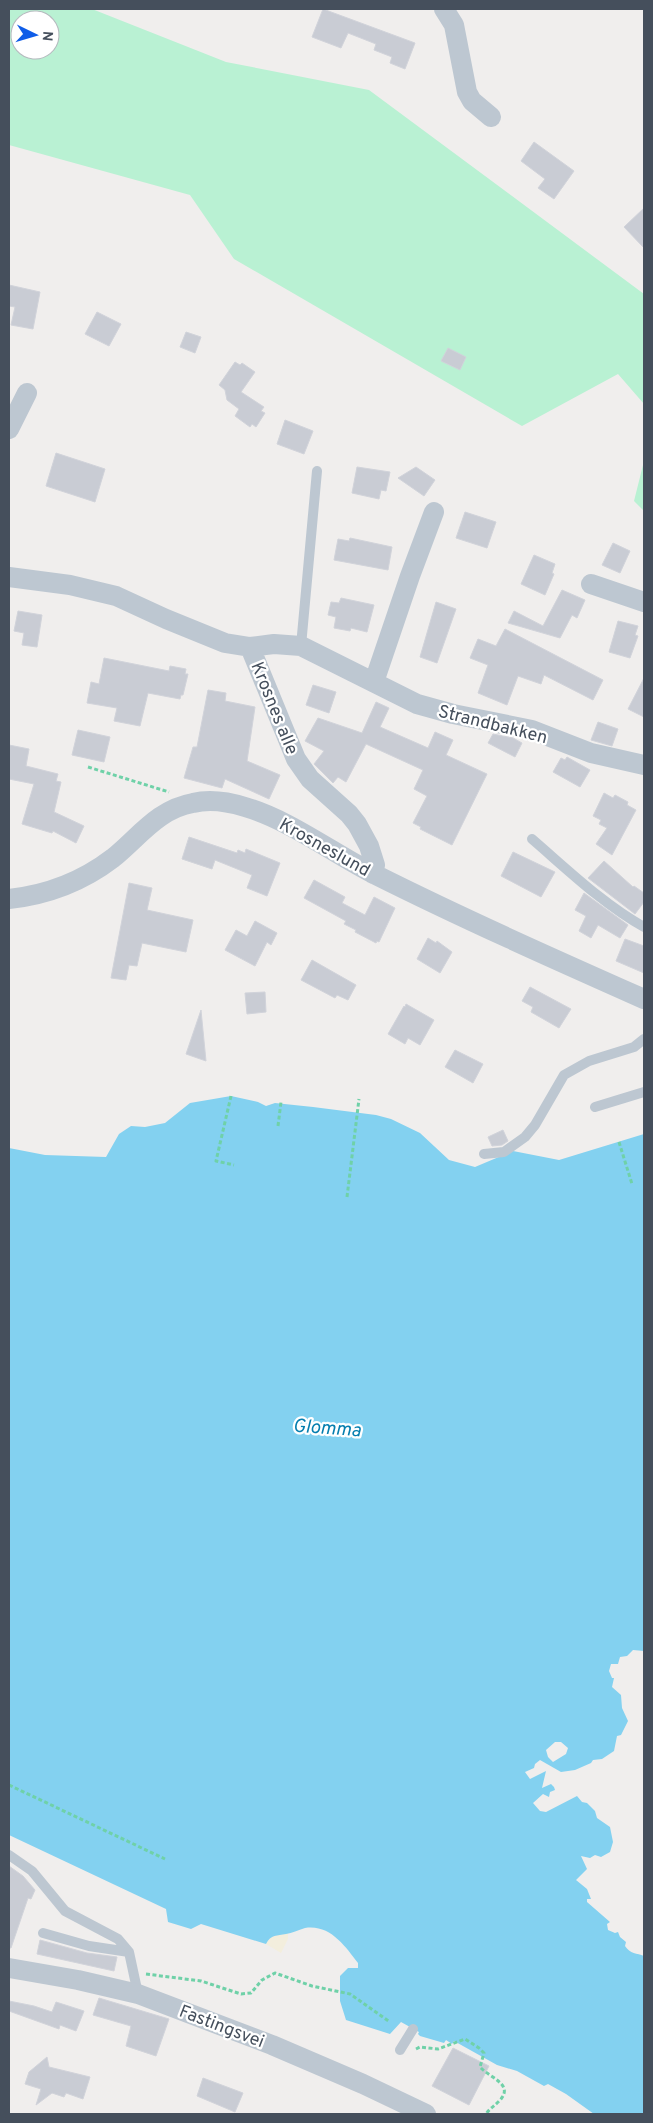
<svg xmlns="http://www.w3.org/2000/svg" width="653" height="2123" viewBox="0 0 653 2123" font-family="Overpass,sans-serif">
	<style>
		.green { fill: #b9f1d3; fill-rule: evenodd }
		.sand { fill: #f3eedd }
		.water { fill: #83d1f0; fill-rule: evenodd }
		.building { fill: #c9ccd4; stroke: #d1d3da }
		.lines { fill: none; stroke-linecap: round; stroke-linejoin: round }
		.path { stroke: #6fd1a8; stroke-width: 3; stroke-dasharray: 4 2.5; stroke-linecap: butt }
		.service { stroke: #bdc7d1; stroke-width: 10 }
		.minor { stroke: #bdc7d1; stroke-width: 20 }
		.labels { text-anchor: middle; stroke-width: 4.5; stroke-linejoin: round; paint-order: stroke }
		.street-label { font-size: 18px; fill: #454f5c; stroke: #fff }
		.water-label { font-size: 19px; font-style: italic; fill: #057eaf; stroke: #fff }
	</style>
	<rect width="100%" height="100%" fill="#f0eeed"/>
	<path class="green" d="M 9,9 L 92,9 L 226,62 L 369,90 L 644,294 L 644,404 L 618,374 L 522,426 L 234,259 L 190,195 L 9,145 ZM 20,20 L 50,20 L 50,50 L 20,50 Z
		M 644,461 L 644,511 L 634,501 Z"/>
	<path class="sand" d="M 288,1933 L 288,1939 L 281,1953 L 266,1944 C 271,1933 279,1936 288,1933 Z"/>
	<path class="water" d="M 231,1096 L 258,1102 L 266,1106 L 275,1103 L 313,1107 L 376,1115 L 391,1119 L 420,1133 L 449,1160 L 475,1167 L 513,1151 L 559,1160 L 644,1134 L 644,1651 L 633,1650 L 627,1656 L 620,1657 L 618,1664 L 611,1664 L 609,1671 L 612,1678 L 614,1678 L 612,1687 L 621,1695 L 622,1708 L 628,1721 L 621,1735 L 617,1736 L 614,1751 L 602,1759 L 593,1760 L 591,1763 L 575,1770 L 561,1772 L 540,1760 L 535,1764 L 534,1768 L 525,1772 L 530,1779 L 546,1771 L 542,1788 L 551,1784 L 554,1787 L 555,1790 L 550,1792 L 549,1797 L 543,1794 L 533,1803 L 540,1811 L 546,1812 L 577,1796 L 582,1802 L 587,1803 L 595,1811 L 597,1818 L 610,1827 L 613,1842 L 610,1852 L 601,1857 L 595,1855 L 590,1858 L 581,1856 L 587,1869 L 576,1880 L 587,1889 L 591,1899 L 587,1899 L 587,1902 L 610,1922 L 607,1924 L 608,1930 L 615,1933 L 618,1932 L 620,1937 L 626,1942 L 625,1946 C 630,1954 637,1953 644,1956 L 644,2114 L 594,2114 L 566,2094 L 548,2084 L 544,2086 L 517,2071 L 497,2065 L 454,2041 L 452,2044 L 446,2040 L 444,2043 L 420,2036 L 418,2034 L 419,2032 L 401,2022 L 390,2034 L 346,2020 L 340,2001 L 340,1976 L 348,1968 L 358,1968 L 358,1963 C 345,1946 330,1924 305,1928 C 298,1930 292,1933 286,1934 C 277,1936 271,1934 266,1944 L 201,1924 L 191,1929 L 168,1922 L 166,1909 L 9,1835 L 9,1148 L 45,1155 L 106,1157 L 119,1134 L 131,1126 L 145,1127 L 165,1123 L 190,1103 ZM 555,1742 L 561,1742 L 568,1748 L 566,1754 L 553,1762 L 548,1757 L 546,1750 Z"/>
	<path class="building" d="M 323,9 L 415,43 L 405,69 L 390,63 L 392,57 L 374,50 L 376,44 L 348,33 L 341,48 L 312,37 Z
		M 534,142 L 574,171 L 554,199 L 538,188 L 545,179 L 521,161 Z
		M 644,208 L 644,248 L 624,227 Z
		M 9,285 L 40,292 L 33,329 L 11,325 L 15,307 L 9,306 Z
		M 97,312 L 121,324 L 109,346 L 85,334 Z
		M 186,332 L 201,337 L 195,353 L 180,347 Z
		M 448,348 L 466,357 L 460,370 L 441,361 Z
		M 235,362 L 240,365 L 242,363 L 255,372 L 241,392 L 264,407 L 261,411 L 265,413 L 256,427 L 252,424 L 250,427 L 235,416 L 239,409 L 227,400 L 225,390 L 219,385 Z
		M 285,420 L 313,431 L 304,454 L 277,444 Z
		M 56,453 L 105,469 L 95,502 L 46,486 Z
		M 357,467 L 390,472 L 386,491 L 381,490 L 379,499 L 352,493 Z
		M 416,467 L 435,480 L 424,496 L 398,478 Z
		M 465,512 L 496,522 L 487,548 L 456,538 Z
		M 350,538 L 392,547 L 388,570 L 334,560 L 338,539 L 349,541 Z
		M 613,543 L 630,551 L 620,573 L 602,565 Z
		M 534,555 L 555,564 L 552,573 L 554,574 L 545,595 L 521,584 Z
		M 562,590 L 585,600 L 577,618 L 572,615 L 560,638 L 508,623 L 514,611 L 543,626 Z
		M 341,598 L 374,605 L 367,632 L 351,628 L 350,631 L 334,628 L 336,617 L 328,615 L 331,602 L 339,603 Z
		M 436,602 L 456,609 L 437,663 L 420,657 Z
		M 18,611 L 42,615 L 37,647 L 22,645 L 24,633 L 14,631 Z
		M 618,621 L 638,626 L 635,635 L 638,636 L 630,658 L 609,652 Z
		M 505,629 L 603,680 L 593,700 L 544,675 L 541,684 L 518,676 L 507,705 L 478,693 L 488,665 L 470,658 L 478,639 L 496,646 Z
		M 104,658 L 169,671 L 170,666 L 186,669 L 185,674 L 188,674 L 183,695 L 181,695 L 180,699 L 148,693 L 140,726 L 114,721 L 117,708 L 87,703 L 91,682 L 99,684 Z
		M 644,678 L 644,717 L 628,709 Z
		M 313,685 L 336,692 L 329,713 L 306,705 Z
		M 208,690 L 226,693 L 225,701 L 255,707 L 247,761 L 280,775 L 269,799 L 225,779 L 222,788 L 184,778 L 193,747 L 197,747 Z
		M 376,702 L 389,708 L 380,727 L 428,748 L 435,732 L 453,740 L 446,755 L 487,774 L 452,845 L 420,829 L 421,827 L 413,823 L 427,796 L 414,789 L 423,770 L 366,744 L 346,782 L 338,777 L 333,783 L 314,764 L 324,751 L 305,741 L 318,718 L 362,733 Z
		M 598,722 L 618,729 L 612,746 L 591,740 Z
		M 78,730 L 110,737 L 104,762 L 72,755 Z
		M 493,734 L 513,738 L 522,743 L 515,757 L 488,743 Z
		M 9,745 L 29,749 L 26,766 L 58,774 L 56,781 L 61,782 L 54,812 L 84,826 L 76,843 L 53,831 L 52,833 L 22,824 L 34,784 L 9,779 Z
		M 567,757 L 590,770 L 580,787 L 553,772 L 561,758 L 565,760 Z
		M 604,793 L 613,798 L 615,795 L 628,802 L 627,805 L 636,810 L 612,855 L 596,844 L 607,828 L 599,824 L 601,820 L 593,816 Z
		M 189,837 L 237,853 L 238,850 L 245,853 L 246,849 L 280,863 L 267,896 L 247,888 L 252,875 L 215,860 L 212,869 L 182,859 Z
		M 513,852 L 555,872 L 541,897 L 501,876 Z
		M 604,861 L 633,887 L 634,886 L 644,893 L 644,902 L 635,914 L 588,878 Z
		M 314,880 L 345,897 L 342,903 L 365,915 L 374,897 L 395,908 L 379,942 L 377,941 L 376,943 L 355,932 L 356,930 L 344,924 L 346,921 L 304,898 Z
		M 129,883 L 152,888 L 147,910 L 193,920 L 186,952 L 142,943 L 137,966 L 129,965 L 126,980 L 111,978 Z
		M 584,893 L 628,925 L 620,938 L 598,925 L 591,938 L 579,931 L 586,916 L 575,910 Z
		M 255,921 L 277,933 L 271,945 L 267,942 L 255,966 L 225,950 L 236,930 L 247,936 Z
		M 428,938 L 436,943 L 437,941 L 452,952 L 440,973 L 417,959 Z
		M 625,939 L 644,946 L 644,973 L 616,961 Z
		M 312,960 L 356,985 L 348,1000 L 337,995 L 335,998 L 301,980 Z
		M 530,987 L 571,1009 L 559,1028 L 531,1012 L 533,1007 L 522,1001 Z
		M 265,992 L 266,1012 L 247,1014 L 245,993 Z
		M 406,1004 L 434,1020 L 420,1045 L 408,1038 L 405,1044 L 388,1034 L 404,1006 L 405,1007 Z
		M 201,1010 L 206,1061 L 186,1054 Z
		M 455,1050 L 483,1064 L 473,1083 L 445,1067 Z
		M 503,1130 L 508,1141 L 502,1145 L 492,1146 L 488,1137 Z
		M 9,1866 L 23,1876 L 35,1890 L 31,1899 L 28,1898 L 11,1948 L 9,1948 Z
		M 40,1940 L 87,1953 L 117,1957 L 114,1971 L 37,1954 Z
		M 99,1998 L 169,2019 L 156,2056 L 126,2046 L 131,2026 L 93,2015 Z
		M 9,2001 L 34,2006 L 52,2012 L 56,2002 L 84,2011 L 76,2031 L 60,2025 L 59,2029 L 9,2011 Z
		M 453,2048 L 489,2066 L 469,2105 L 432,2086 Z
		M 47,2057 L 49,2067 L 90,2077 L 83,2099 L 66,2093 L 64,2097 L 52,2093 L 36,2105 L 41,2089 L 25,2084 L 29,2072 Z
		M 203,2078 L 243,2093 L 235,2112 L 197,2096 Z"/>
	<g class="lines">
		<path class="path" d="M 88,767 L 169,792
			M 231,1096 L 216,1161 L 234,1165
			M 278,1126 L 281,1102
			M 619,1142 L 632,1184
			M 347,1197 L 359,1099
			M 9,1785 L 165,1859
			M 146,1974 L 201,1981 L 241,1994 L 251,1993 L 262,1980 L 275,1973 L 312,1986 L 350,1994 L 390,2022
			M 416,2049 L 420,2047 L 438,2049 L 465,2039 L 479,2048 L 484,2053 L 480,2067 C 490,2078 513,2084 501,2099 C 496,2105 490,2108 486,2114"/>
		<path class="service" d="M 301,646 L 317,471
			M 532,839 C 568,870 603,904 644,927
			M 595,1107 L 644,1092
			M 484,1154 L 504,1152 L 525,1137 L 535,1125 L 564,1075 L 589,1061 L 634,1047 L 644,1039
			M 9,1855 L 32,1871 L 65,1911 L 118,1939 L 129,1952 L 138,1994
			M 43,1933 L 89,1946 L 129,1952
			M 400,2050 L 413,2029"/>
		<path class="minor" d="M 444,9 L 454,25 L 467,92 L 472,101 L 491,117
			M 9,429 L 27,393
			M 9,577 L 70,585 L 116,596 L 166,619 L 225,643 L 250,647 L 274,644 L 301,646 L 417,704 L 453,714 L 532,730 L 591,753 L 644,765
			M 591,584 L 644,602
			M 250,647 L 296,759 L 310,779 L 349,814 L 357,824 L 369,846 L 375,865 L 373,874
			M 374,682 L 410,576 L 434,512
			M 9,899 C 46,895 83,881 113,858 C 139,837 158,809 193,803 C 209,799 229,802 245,807 C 290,820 334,854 376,875 C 464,919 554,959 644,999
			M 9,1968 L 78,1980 L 138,1994 L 272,2045 L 363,2084 L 426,2114"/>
	</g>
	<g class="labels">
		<g class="street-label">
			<text transform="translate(275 708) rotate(68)" y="6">Krosnes alle</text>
			<text transform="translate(493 724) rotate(14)" y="6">Strandbakken</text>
			<text transform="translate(325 847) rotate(29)" y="6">Krosneslund</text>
			<text transform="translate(222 2026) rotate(21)" y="6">Fastingsvei</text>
		</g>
		<g class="water-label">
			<text transform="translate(327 1427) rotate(4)" y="7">Glomma</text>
		</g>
	</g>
	<rect width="653" height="2123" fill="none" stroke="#454f5c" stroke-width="20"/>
	<g transform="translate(35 35) rotate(95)"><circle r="24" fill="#ffffff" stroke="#b5b9be"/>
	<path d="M0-4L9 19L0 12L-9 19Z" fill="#0f5de8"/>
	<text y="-8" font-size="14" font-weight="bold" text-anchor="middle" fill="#454f5c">N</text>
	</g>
</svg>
